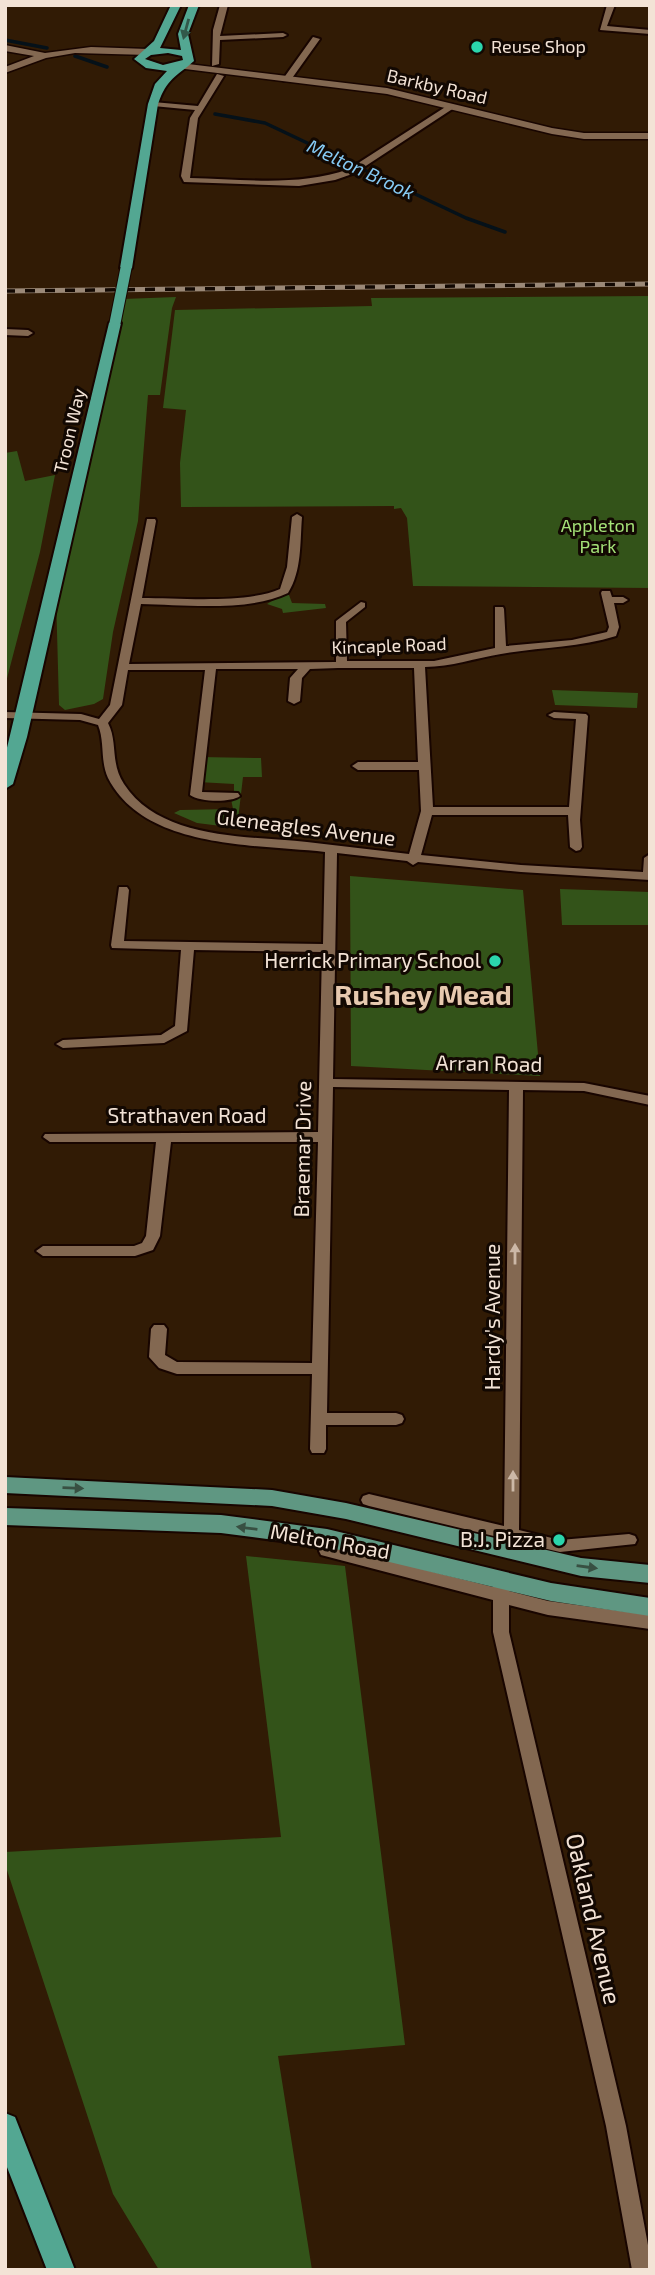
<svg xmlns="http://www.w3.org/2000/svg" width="655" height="2275" viewBox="0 0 655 2275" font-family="'Exo 2',sans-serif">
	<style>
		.green { fill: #335319 }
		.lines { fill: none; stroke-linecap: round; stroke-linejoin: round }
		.stream { stroke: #051119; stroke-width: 3.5 }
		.minor-casing { stroke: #180500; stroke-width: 4 }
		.tertiary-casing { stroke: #180500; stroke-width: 3 }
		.primary-casing { stroke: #180500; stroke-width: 4 }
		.trunk-casing { stroke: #180500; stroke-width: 4 }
		.minor { fill: #836851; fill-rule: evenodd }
		.tertiary { fill: #836851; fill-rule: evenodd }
		.primary { fill: #5f9782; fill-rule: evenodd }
		.trunk { fill: #53a792; fill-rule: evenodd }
		.rail-casing { stroke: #9b8978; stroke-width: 5 }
		.rail { stroke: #120802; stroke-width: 3.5; stroke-dasharray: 10; stroke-linecap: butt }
		.trunk-bridge-casing { stroke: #180500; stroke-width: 13; stroke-linecap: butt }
		.trunk-bridge { stroke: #53a792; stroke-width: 11 }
		.oneway { fill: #32584a }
		.oneway2 { fill: #ccb8a7 }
		.oneway3 { fill: #385042 }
		.poi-dot { fill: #2bd5ac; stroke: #120802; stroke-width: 2.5 }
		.labels { text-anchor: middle; stroke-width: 6; stroke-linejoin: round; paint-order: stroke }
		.far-poi-label { font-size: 18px; fill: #f3e3d6; stroke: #120802; text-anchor: start }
		.far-street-label { font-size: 18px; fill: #f3e3d6; stroke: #120802 }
		.far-park-label { font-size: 18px; fill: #a5e278; stroke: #120802 }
		.far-water-label { font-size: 19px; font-style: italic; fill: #86caf4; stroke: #120802 }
		.street-label { font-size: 21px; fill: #f3e3d6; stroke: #120802 }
		.poi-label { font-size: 21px; fill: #f3e3d6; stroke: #120802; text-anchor: end }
		.near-street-label { font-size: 24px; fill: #f3e3d6; stroke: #120802 }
		.district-label { font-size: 28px; font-weight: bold; fill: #e7c9af; stroke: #120802 }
	</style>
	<rect width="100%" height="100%" fill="#311b05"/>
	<path class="green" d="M 650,296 L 650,588 L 413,586 L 407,518 L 401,508 L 394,509 L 394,506 L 181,507 L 180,463 L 186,410 L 163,408 L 175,310 L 372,306 L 371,298 Z
		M 176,297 L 172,308 L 160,395 L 148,395 L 138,521 L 113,632 L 103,699 L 94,704 L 65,710 L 59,705 L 56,595 L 123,299 Z
		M 17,451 L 25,481 L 55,475 L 40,552 L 5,686 L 5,453 Z
		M 285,593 L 289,595 L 292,603 L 325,604 L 326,608 L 283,613 L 282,609 L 267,604 Z
		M 552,690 L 638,693 L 637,708 L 555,705 Z
		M 200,757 L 261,758 L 262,777 L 243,777 L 237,828 L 197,823 L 174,813 L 180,810 L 233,809 L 231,799 L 234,796 L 234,784 L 198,782 Z
		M 350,876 L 523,890 L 540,1076 L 351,1066 Z
		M 560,889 L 650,892 L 650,925 L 562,925 Z
		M 246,1556 L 345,1566 L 405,2045 L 278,2056 L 312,2270 L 159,2270 L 113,2194 L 5,1864 L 5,1852 L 281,1837 Z"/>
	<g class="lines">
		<path class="stream" d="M 5,40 L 47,48
			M 75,56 L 107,67
			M 215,114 L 265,123 L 466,218 L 505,232"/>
		<g class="minor-casing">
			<path id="minor" d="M 220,5 L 228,5 L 220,36 L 283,33 L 287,35 L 283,37 L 220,40 L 219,64 L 212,66 L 213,30 Z
				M 607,5 L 615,5 L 607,26 L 650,30 L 650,34 L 600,30 Z
				M 313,37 L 320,39 L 290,81 L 284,81 L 283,79 Z
				M 217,74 L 224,76 L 198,118 L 190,178 C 243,179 298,187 349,169 L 450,104 L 457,106 L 355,173 L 335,180 L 299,186 L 184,182 L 181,176 L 190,118 L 195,110 L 153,106 L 149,104 L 153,102 L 198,106 Z
				M 5,329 L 28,330 L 33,333 L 28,336 L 5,335 Z
				M 297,514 L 302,517 C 300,542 302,571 288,593 C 249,612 184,605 141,604 L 129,664 L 336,662 L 336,621 L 361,602 L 365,603 L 365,607 L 346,622 L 347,661 L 434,661 L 495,648 L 495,607 L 503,607 L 504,609 L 506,646 L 572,640 L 607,632 L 609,627 L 601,593 L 602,591 L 610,591 L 612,597 L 623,597 L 628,600 L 623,603 L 614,603 L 619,627 L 616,636 C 578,648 540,647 501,654 C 476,658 451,667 425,667 L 433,807 L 569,807 L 576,719 L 554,718 L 548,715 L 554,712 L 586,714 L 588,716 L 580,820 L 582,847 L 580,850 L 576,851 L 570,847 L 568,815 L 432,815 L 421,855 L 521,865 L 643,872 L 644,858 L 650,854 L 650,880 L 521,872 L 418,862 L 413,865 L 407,861 L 337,853 L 333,1079 L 584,1083 L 650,1096 L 650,1105 L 584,1091 L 523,1090 L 519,1530 L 560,1540 L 629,1534 L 635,1536 L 637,1540 L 635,1544 L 560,1552 L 517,1542 L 514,1553 L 508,1555 L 502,1553 L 500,1549 L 502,1538 L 369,1506 L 363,1504 L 361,1500 L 363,1496 L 369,1494 L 504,1526 L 509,1090 L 333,1087 L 327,1413 L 396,1413 L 402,1415 L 404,1419 L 402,1423 L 396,1425 L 326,1425 L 326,1449 L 324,1453 L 312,1453 L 310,1449 L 312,1374 L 177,1374 L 159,1368 L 149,1357 L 151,1329 L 154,1325 L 164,1325 L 167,1329 L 165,1355 L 177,1362 L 312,1363 L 318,1142 L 171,1142 L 160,1236 L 153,1250 L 135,1256 L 43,1256 L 36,1251 L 43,1246 L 134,1246 L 142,1243 L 146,1236 L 156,1142 L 50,1142 L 43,1137 L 45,1134 L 318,1132 L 322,952 L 194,950 L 187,1031 L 164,1043 L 63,1048 L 56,1044 L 63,1040 L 161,1035 L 175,1026 L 181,950 L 112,948 L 111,945 L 119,887 L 127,887 L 129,890 L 124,941 L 323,944 L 325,852 C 256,844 145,850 108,778 C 100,761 105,742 98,725 L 80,720 L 5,718 L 5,712 L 81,714 L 99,719 L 110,705 L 147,519 L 155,519 L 156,521 L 142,598 C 179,598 247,604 280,589 L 287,567 L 292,517 ZM 338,668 L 414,668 L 418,762 L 358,762 L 352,766 L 358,770 L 419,770 L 421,811 L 409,854 C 375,850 341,846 307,842 C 249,836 160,840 124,784 C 110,763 118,742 108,723 L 122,705 L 128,670 L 205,670 L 190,795 C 199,802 231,803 240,796 L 238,793 L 202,792 L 216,669 L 298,669 L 290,678 L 288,701 L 294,704 L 300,701 L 302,678 L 310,669 Z
				M 327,1545 L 493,1587 L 495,1574 L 501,1573 L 507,1574 L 509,1579 L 509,1591 L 548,1601 L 650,1615 L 650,1629 L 548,1615 L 509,1605 L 509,1632 L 626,2126 L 650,2256 L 650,2270 L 632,2270 L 606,2126 L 493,1632 L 493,1600 L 321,1555 L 319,1551 L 321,1547 Z"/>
		</g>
		<g class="tertiary-casing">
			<path id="tertiary" d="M 5,45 L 45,53 L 91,47 L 148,49 L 153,52 L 148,55 L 75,53 L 46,58 L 5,73 L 5,67 L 34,56 L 5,51 Z
				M 180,63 L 387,88 L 552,128 L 584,133 L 650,133 L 650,139 L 584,139 L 552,134 L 387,94 L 177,68 L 177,64 Z"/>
		</g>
		<g class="primary-casing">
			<path id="primary" d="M 5,1477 L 272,1490 L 346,1503 L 581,1558 L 650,1565 L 650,1583 L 581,1576 L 346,1519 L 272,1506 L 5,1493 Z
				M 5,1508 L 221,1515 L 327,1529 L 551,1583 L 650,1598 L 650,1616 L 551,1601 L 327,1547 L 221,1533 L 5,1525 Z"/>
		</g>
		<g class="trunk-casing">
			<path id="trunk" d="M 171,5 L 181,5 L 160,48 L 181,50 L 178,34 L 189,5 L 199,5 L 188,34 L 194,61 C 176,77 167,78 158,104 L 132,268 L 126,272 L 120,268 L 148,104 L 155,84 L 167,71 L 146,68 L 134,59 L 154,41 ZM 168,53 L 182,56 L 183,60 L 163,65 L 145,59 L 151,55 Z
				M 115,319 L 121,323 L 27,737 L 13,784 L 5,789 L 5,756 L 109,323 Z
				M 5,2113 L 15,2117 L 75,2270 L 47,2270 L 5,2162 Z"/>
		</g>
		<use href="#minor" class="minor"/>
		<use href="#tertiary" class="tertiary"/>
		<use href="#primary" class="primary"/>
		<use href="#trunk" class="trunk"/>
		<g class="rail-casing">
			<path id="rail" d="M 5,291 L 650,284"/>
		</g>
		<use href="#rail" class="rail"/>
		<g class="trunk-bridge-casing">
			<path id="trunk-bridge" d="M 115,323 L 126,268"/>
		</g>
		<use href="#trunk-bridge" class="trunk-bridge"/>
	</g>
	<defs><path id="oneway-solid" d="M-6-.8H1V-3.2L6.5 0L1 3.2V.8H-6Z" transform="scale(1.75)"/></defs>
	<use class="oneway" href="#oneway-solid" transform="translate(186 29) rotate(105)"/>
	<g class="oneway2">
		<use href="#oneway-solid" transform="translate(515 1254) rotate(-90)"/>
		<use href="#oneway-solid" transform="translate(513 1481) rotate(-90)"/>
	</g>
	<g class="oneway3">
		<use href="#oneway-solid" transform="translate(73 1488) rotate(2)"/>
		<use href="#oneway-solid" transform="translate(247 1528) rotate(-173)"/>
		<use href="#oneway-solid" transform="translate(587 1567) rotate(8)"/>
	</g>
	<g class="poi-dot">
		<circle cx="477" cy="47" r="7"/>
		<circle cx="495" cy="961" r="7"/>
		<circle cx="559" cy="1540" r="7"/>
	</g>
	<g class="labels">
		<g class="far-poi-label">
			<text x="491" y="53">Reuse Shop</text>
		</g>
		<g class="far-street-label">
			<text transform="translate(437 87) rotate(13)" y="6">Barkby Road</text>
			<text transform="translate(70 431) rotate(-77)" y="6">Troon Way</text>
			<text transform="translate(389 646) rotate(-2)" y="6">Kincaple Road</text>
		</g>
		<g class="far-park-label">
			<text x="598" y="532">Appleton<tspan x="598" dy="21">Park</tspan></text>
		</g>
		<g class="far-water-label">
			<text transform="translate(361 169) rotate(25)" y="7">Melton Brook</text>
		</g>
		<g class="street-label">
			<text transform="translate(306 828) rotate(7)" y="7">Gleneagles Avenue</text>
			<text transform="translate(489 1064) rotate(1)" y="7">Arran Road</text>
			<text x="187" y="1123">Strathaven Road</text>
			<text transform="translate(303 1149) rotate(-89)" y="7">Braemar Drive</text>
			<text transform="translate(493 1317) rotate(-90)" y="7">Hardy's Avenue</text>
			<text transform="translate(330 1542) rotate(10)" y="7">Melton Road</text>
		</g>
		<g class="poi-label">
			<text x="481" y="968">Herrick Primary School</text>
			<text x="545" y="1547">B.J. Pizza</text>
		</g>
		<g class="near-street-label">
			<text transform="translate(593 1919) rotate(77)" y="8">Oakland Avenue</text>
		</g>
		<g class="district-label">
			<text x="423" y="1005">Rushey Mead</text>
		</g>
	</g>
	<rect width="655" height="2275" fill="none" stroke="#f3e3d6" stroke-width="14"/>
</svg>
